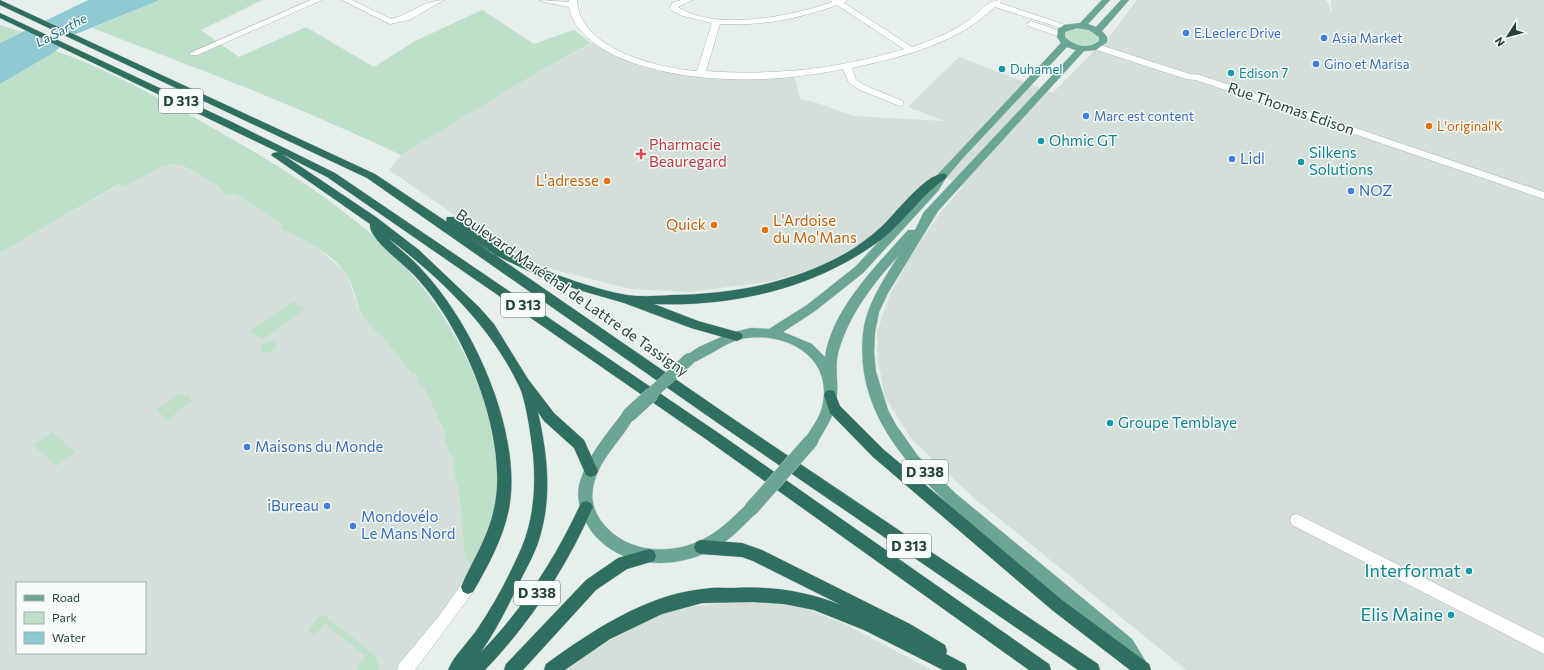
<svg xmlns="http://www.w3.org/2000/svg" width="1544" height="670" viewBox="0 0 1544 670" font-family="Commissioner,sans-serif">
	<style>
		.built { fill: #d4dfda; fill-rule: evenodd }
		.green { fill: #bfe0c8 }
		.water { fill: #8ec9d4 }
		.pier { fill: #e6efeb }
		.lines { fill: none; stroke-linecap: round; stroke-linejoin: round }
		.street-casing { stroke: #a8b8b2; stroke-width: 1 }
		.secondary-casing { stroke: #a4bbb3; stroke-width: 1 }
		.primary-casing { stroke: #c2cac8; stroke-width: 1 }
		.highway-casing { stroke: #c2cac8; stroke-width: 1 }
		.street { fill: #fff; fill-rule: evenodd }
		.secondary { fill: #fff; fill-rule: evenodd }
		.primary { fill: #6aa596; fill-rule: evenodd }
		.highway { fill: #2f6f62; fill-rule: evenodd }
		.primary-bridge-far1-casing { stroke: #c2cac8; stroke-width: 12; stroke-linecap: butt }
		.primary-bridge-casing { stroke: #c2cac8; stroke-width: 15; stroke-linecap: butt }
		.primary-bridge-far1 { stroke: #6aa596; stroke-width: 12 }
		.primary-bridge { stroke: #6aa596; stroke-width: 14 }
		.shop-dot { fill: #3f7fe0; stroke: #f7fbf9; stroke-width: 1.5 }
		.culture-dot { fill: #0f9aa8; stroke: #f7fbf9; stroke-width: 1.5 }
		.food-dot { fill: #e8710a; stroke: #f7fbf9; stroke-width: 1.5 }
		.health-dot { fill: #e0444e; stroke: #f7fbf9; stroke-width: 1.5 }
		.labels { text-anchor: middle; stroke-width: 3; stroke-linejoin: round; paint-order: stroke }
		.far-water-label { font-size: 13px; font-style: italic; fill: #1c6f80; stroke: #f7fbf9 }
		.far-shop-label { font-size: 13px; fill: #366cbe; stroke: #f7fbf9; text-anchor: start }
		.far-culture-label { font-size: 13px; fill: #0d838f; stroke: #f7fbf9; text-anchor: start }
		.far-food-label { font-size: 13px; fill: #c56008; stroke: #f7fbf9; text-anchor: start }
		.shield { fill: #f7fbf9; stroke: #637a73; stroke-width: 1 }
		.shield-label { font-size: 14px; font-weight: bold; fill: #24423a }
		.street-label { font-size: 15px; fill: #24423a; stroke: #f7fbf9 }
		.culture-label { font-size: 15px; fill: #0d838f; stroke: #f7fbf9; text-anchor: start }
		.health-label { font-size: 15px; fill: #be3a42; stroke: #f7fbf9; text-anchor: start }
		.shop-label { font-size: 15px; fill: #366cbe; stroke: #f7fbf9; text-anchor: start }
		.food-label { font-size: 15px; fill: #c56008; stroke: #f7fbf9; text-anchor: end }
		.near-culture-label { font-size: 18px; fill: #0d838f; stroke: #f7fbf9; text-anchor: end }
	</style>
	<rect width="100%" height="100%" fill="#e6efeb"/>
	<path class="built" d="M 1137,0 L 1325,0 L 1327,1 L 1332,14 L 1331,0 L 1544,0 L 1544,670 L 1186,670 L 975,499 L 912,440 L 885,397 L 878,361 L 877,332 L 890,294 L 911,256 L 939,214 L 963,186 L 937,173 L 869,240 L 820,267 L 773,281 L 691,292 L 630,289 L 544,267 L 500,246 L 389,170 L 401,155 L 535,74 L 596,41 L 624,57 L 700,75 L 794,74 L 800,99 L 814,102 L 854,116 L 944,121 L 908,107 L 959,57 L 1053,93 L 1095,50 L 1103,45 Z
		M 174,164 L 182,166 L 218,186 L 225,195 L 235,194 L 282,224 L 283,230 L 285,231 L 312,244 L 324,253 L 346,273 L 358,307 L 367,322 L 372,327 L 388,317 L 405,335 L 389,345 L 412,374 L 419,370 L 441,379 L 462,427 L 443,436 L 450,456 L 458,453 L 460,460 L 452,463 L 459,494 L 465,557 L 471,566 L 468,587 L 405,670 L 0,670 L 0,253 L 120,184 L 125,187 L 159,168 ZM 17,583 L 145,583 L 145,653 L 17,653 Z
		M 762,600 L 809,610 L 847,625 L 932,670 L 567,670 L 608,641 L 674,608 Z"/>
	<path class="green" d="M 160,0 L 262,0 L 201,30 L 239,57 L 306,27 L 374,67 L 415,41 L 482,10 L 534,44 L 574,30 L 591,43 L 535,74 L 401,155 C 301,107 196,68 92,28 Z
		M 0,25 L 22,32 L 0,43 Z
		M 1076,27 L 1092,30 L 1098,36 L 1098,41 C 1088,50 1074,45 1065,37 L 1065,32 Z
		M 56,51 C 105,68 151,94 197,119 C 257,153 312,184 365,229 C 381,242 398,257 411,273 C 462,332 511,432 495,512 C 491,532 482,549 471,566 L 465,557 L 459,494 L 452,463 L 455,461 L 454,455 L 450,456 L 443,436 L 446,434 L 424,387 L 421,388 L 415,379 L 418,378 L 415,373 L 412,374 L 389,345 L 390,344 C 381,335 370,327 364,318 C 357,307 355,293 350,281 C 338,256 309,242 285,231 L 282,230 L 282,224 L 235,194 L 225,195 L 218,186 L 183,166 L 174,164 L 159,168 L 125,187 L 119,184 L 0,253 L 0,84 Z
		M 293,301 L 305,309 L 263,340 L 250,331 Z
		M 274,341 L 277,344 L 274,350 L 266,353 L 261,352 L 260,349 L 263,343 Z
		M 180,394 L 189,395 L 191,401 L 168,420 L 156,410 Z
		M 52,432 L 75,452 L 57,466 L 33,445 Z
		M 324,615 L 371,652 L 375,656 L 380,670 L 358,670 L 356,667 L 366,657 L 325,624 L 314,635 L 309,631 L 310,627 L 318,618 Z"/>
	<path class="water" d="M 88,0 L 160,0 L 76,34 L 53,53 L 0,84 L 0,43 Z"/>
	<path class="pier" d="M 40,20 L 76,37 L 65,46 L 26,27 Z"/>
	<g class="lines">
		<g class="street-casing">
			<path id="street" d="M 311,0 L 322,0 L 197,55 L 191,55 L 190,53 Z
				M 342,0 L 352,0 L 391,19 C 409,15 425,0 444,0 L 409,20 L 390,24 Z
				M 540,0 L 569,2 L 569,0 L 577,0 C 579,49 657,68 697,71 L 712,23 L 683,16 L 671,10 L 670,8 L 672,3 L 681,0 L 692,0 L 678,7 C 715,32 793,16 832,2 L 831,0 L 848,0 L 844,3 L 912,47 C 930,41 950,33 966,22 C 979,14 986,0 1002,0 L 1000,3 L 1071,27 L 1070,29 L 1064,29 L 995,7 C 987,13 979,21 971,26 C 935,49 893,59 852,68 L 856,80 L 866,86 L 903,101 L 903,105 L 900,106 L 860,90 L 849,83 L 843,69 C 772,84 676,86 610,53 C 592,43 573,29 569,7 L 544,2 ZM 837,5 L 904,49 C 840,69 772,76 706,71 L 720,24 C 761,26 799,19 837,5 Z
				M 1031,21 L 1063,32 L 1064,34 L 1060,37 L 1028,26 L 1027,24 Z
				M 1297,514 L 1544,638 L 1544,654 L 1292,525 L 1290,520 L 1292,515 Z"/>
		</g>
		<g class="secondary-casing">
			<path id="secondary" d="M 1097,44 L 1190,74 L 1200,75 L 1544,192 L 1544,199 L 1196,80 L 1186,79 L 1094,49 L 1093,47 Z
				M 468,580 L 473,582 L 475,587 L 473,592 L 415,670 L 397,670 L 399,664 L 439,616 L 463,582 Z"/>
		</g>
		<g class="primary-casing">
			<path id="primary" d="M 1102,0 L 1110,0 L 1088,24 L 1096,27 L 1121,0 L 1129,0 L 1102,31 L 1107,37 L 1107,42 L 1096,50 L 1084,51 L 938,211 L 888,293 L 879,312 L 875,332 L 874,352 L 876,372 L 888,410 L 896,425 L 918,456 L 955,493 L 1132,639 L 1146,662 L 1144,668 L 1138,670 L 1132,668 L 1120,651 C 1083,618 1045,586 1007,554 C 941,498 853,433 863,334 C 866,305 884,279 899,255 C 873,284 849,314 838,353 C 835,367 838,380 837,395 C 836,414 825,429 816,445 L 811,447 L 806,445 L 804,441 C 811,428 821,417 823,403 C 832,355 783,330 741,339 C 722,344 707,358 689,364 L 685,362 L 683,359 L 685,356 L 699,347 L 730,333 L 751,328 L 769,329 L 807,305 L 855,267 L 930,187 L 938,174 L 957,154 L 1061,43 L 1057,37 L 1058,29 L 1064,25 L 1080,23 ZM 1077,28 L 1089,30 L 1099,37 L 1099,41 C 1089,50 1074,46 1065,37 L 1065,32 ZM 1067,47 L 1076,50 L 924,212 L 915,230 L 908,230 C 877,265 832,309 825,357 L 812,344 L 783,332 L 815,311 L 863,273 L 938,191 L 946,178 L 963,158 Z
				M 629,410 L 634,411 L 635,415 C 623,440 598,458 593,488 C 590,504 597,518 608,529 C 634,555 678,555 709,536 C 723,528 734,516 746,505 L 751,503 L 756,505 L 758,509 L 756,513 C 744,525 733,537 719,546 C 680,570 623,571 592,532 C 583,519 576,502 579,486 C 586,457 607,434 624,411 Z"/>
		</g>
		<g class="highway-casing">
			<path id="highway" d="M 0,0 L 375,174 L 447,222 L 446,220 L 447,217 L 455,217 C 470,227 484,238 500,248 C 531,267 591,289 627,295 C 641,297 657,296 672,295 C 733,294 793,283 846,253 C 858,246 870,237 880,228 C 893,217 928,169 946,174 L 947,176 L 946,178 C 921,195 905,221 882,239 C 817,288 734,307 654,304 L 698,321 L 741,333 L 743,336 L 741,339 L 737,341 L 691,328 L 624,303 L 579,290 L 539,276 L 493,254 L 469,237 L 732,418 L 1098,664 L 1100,670 L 1078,670 L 722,426 L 367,178 L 0,5 Z
				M 0,13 L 232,122 L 335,173 L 720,434 L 1049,664 L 1051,670 L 1029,670 L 710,442 L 327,177 L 282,154 L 376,217 L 419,250 L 479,307 L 494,324 L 528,379 L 554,413 L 584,440 L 598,471 L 596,475 L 591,477 L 586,475 L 574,448 L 544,421 L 538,412 C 547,452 552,493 541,533 C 537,550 527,567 519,583 C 508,607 496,630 481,652 C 523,609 556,557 581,503 L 586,501 L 591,503 L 593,507 C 566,568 531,622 485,670 L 448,670 C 454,655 469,642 478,628 C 495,603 509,576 521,549 C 534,519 536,485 533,454 C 531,437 526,400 519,386 C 491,326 440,278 388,238 C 399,249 413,259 423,271 C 474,325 523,434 509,509 C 503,539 488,566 473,592 L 468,594 L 463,592 L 461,587 C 472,561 488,538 494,509 C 510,438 464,327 414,275 C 404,264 368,239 370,224 L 271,155 L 273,153 L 278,152 L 0,18 Z
				M 830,390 L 834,391 L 840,406 L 883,449 L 1062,600 L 1149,664 L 1151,670 L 1130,670 L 1052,610 L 873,457 L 830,413 L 824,395 L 826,391 Z
				M 701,540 L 742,543 L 762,550 L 910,624 L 945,645 L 947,651 L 946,654 L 965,664 L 967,670 L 943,670 L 864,630 L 814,610 L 784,604 L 753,602 L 702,603 L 662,614 L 610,639 L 565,670 L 544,670 L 546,664 C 592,631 645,595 703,589 C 714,587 724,588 734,588 C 771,586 806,591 841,605 L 753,561 L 742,557 L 701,554 L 696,552 L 694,547 L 696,542 Z
				M 649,549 L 654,551 L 656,556 L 654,561 L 627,569 L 596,590 L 523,670 L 504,670 L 506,664 L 586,580 L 618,558 Z"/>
		</g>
		<use href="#street" class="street"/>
		<use href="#secondary" class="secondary"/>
		<use href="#primary" class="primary"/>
		<use href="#highway" class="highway"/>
		<g class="primary-bridge-far1-casing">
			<path id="primary-bridge-far1" d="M 650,395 L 689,359"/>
		</g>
		<g class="primary-bridge-casing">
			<path id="primary-bridge" d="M 629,415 L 652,394
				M 751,509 L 811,441"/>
		</g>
		<use href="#primary-bridge-far1" class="primary-bridge-far1"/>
		<use href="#primary-bridge" class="primary-bridge"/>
	</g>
	<g class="shop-dot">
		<circle cx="1186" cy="33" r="4"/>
		<circle cx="1324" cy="38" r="4"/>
		<circle cx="1316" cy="64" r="4"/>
		<circle cx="1086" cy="116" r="4"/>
		<circle cx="1232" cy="159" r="4"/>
		<circle cx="1351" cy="191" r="4"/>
		<circle cx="247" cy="447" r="4"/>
		<circle cx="327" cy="506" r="4"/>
		<circle cx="353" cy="526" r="4"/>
	</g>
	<g class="culture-dot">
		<circle cx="1002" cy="69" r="4"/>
		<circle cx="1231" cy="73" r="4"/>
		<circle cx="1041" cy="141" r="4"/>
		<circle cx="1301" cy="162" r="4"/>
		<circle cx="1110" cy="423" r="4"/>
		<circle cx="1469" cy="571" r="4"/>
		<circle cx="1451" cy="615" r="4"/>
	</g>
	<g class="food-dot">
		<circle cx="1429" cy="126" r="4"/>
		<circle cx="607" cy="181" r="4"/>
		<circle cx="714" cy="225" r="4"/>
		<circle cx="765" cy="230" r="4"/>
	</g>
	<path class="health-dot" d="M639 148h4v4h4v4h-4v4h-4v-4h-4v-4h4z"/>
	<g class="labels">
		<g class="far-water-label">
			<text transform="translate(61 30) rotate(-28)" y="5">La Sarthe</text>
		</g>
		<g class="far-shop-label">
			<text x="1194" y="38">E.Leclerc Drive</text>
			<text x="1332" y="43">Asia Market</text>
			<text x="1324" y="69">Gino et Marisa</text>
			<text x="1094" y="121">Marc est content</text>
		</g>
		<g class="far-culture-label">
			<text x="1010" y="74">Duhamel</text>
			<text x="1239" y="78">Edison 7</text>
		</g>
		<g class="far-food-label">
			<text x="1437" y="131">L'original'K</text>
		</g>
		<g class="shield">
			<rect x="159" y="89" width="44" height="24" rx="3"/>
			<rect x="501" y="293" width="44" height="24" rx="3"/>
			<rect x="902" y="460" width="46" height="24" rx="3"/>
			<rect x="887" y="534" width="44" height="24" rx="3"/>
			<rect x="514" y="581" width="46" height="24" rx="3"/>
		</g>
		<g class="shield-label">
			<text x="181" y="106">D 313</text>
			<text x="523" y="310">D 313</text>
			<text x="925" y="477">D 338</text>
			<text x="909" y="551">D 313</text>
			<text x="537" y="598">D 338</text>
		</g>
		<g class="street-label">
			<text transform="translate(1291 109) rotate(19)" y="5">Rue Thomas Edison</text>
			<text transform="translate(572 293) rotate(35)" y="5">Boulevard Maréchal de Lattre de Tassigny</text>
		</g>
		<g class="culture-label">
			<text x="1049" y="146">Ohmic GT</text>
			<text x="1309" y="158">Silkens<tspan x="1309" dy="17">Solutions</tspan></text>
			<text x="1118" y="428">Groupe Temblaye</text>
		</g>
		<g class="health-label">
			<text x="649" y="150">Pharmacie<tspan x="649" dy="17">Beauregard</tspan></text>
		</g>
		<g class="shop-label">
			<text x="1240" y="164">Lidl</text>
			<text x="1359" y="196">NOZ</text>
			<text x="255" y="452">Maisons du Monde</text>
			<text x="319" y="511" text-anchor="end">iBureau</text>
			<text x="361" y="522">Mondovélo<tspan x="361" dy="17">Le Mans Nord</tspan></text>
		</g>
		<g class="food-label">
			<text x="599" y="186">L'adresse</text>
			<text x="773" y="226" text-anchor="start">L'Ardoise<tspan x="773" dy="17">du Mo'Mans</tspan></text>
			<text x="706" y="230">Quick</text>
		</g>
		<g class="near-culture-label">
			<text x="1461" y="577">Interformat</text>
			<text x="1443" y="621">Elis Maine</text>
		</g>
	</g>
	<rect x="16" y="582" width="130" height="72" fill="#f7fbf9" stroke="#a3b1ad"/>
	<rect x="24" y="595" width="20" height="6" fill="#6aa596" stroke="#a3b1ad"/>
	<text x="52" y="602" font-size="12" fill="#24423a">Road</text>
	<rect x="24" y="612" width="20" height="12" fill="#bfe0c8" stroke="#a3b1ad"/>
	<text x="52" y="622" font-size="12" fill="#24423a">Park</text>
	<rect x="24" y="632" width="20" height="12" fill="#8ec9d4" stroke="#a3b1ad"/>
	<text x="52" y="642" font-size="12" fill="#24423a">Water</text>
	<g transform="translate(1508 36) rotate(234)" stroke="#f7fbf9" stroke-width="3" paint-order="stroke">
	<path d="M0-3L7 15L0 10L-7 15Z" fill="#24423a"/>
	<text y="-6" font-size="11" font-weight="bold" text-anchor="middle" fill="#24423a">N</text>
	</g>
</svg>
